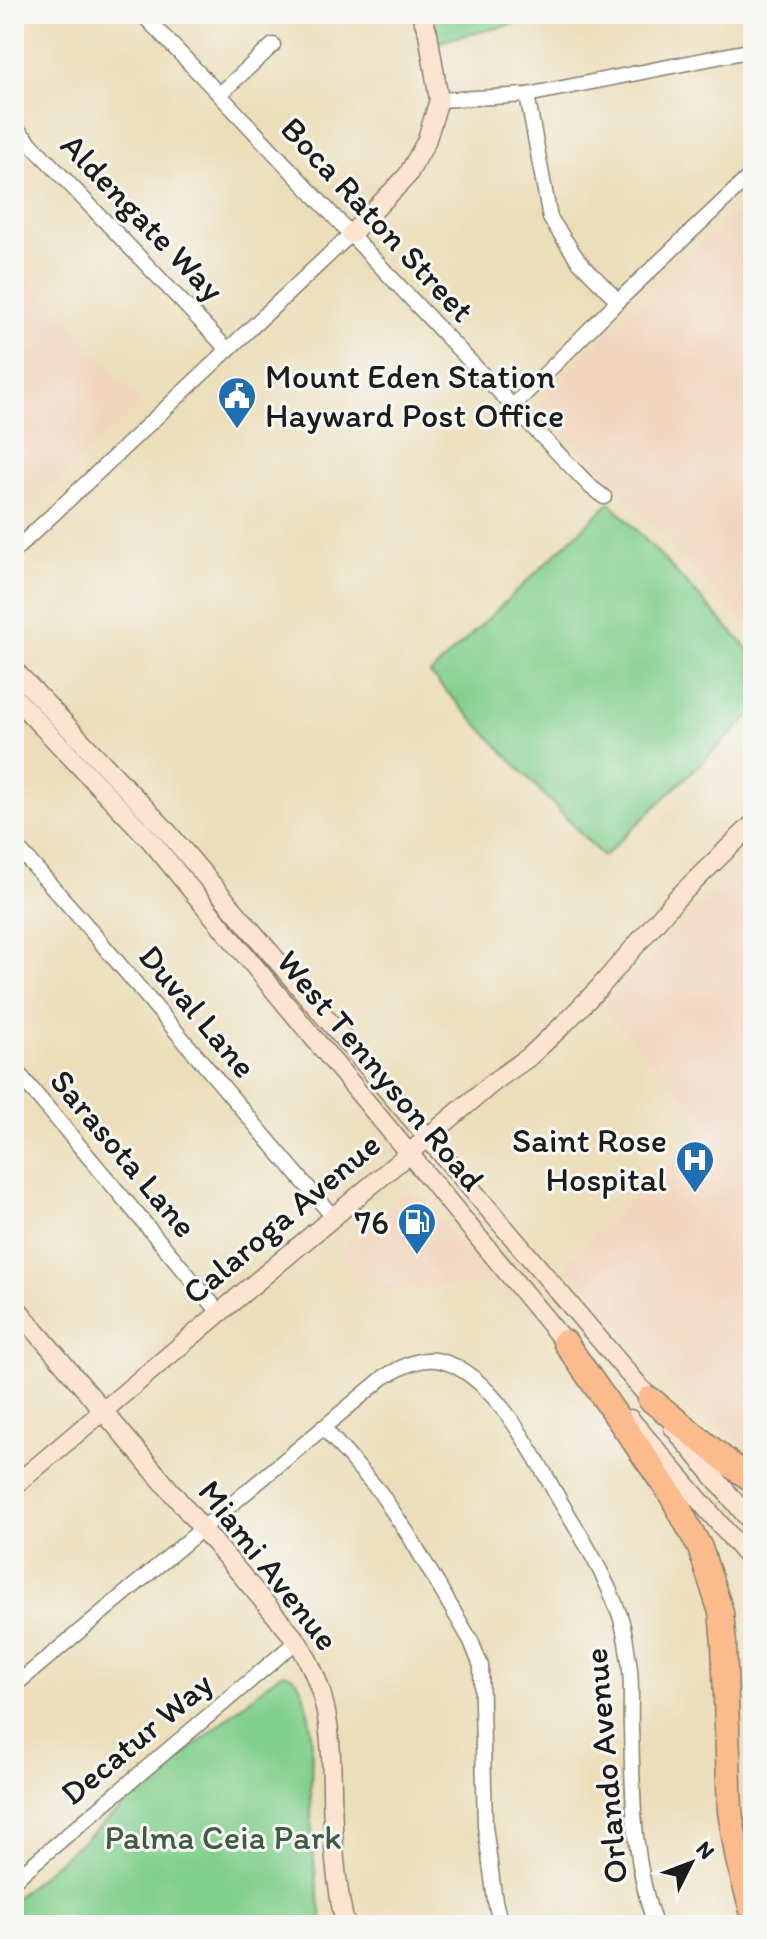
<svg xmlns="http://www.w3.org/2000/svg" width="767" height="1939" viewBox="0 0 767 1939" font-family="Itim,sans-serif">
	<style>
		.built { fill: #f2d5be }
		.green { fill: #82cf8d; stroke: #4f7654; stroke-width: 2 }
		.lines { fill: none; stroke-linecap: round; stroke-linejoin: round }
		.street-casing { stroke: #847d6b; stroke-width: 17 }
		.secondary-casing { stroke: #847d6b; stroke-width: 21 }
		.highway-casing { stroke: #847d6b; stroke-width: 27 }
		.street { stroke: #fff; stroke-width: 14 }
		.secondary { stroke: #fde4d1; stroke-width: 18 }
		.highway { stroke: #fbbb8d; stroke-width: 24 }
		.labels { text-anchor: middle; stroke-width: 6; stroke-linejoin: round; paint-order: stroke }
		.street-label { font-size: 34px; fill: #1c1c1c; stroke: #f6f6f2 }
		.poi-label { font-size: 34px; fill: #1c1c1c; stroke: #f6f6f2; text-anchor: end }
		.park-label { font-size: 34px; fill: #405b44; stroke: #f6f6f2 }
	</style>
	<rect width="100%" height="100%" fill="#f6f6f2"/>
	<filter id="ink" filterUnits="userSpaceOnUse"><feTurbulence type="fractalNoise" baseFrequency=".0125" numOctaves="2"/><feDisplacementMap in="SourceGraphic" scale="16" xChannelSelector="R" yChannelSelector="G"/><feConvolveMatrix kernelMatrix="1 2 1 2 8 2 1 2 1" color-interpolation-filters="sRGB"/></filter>
	<filter id="wash" filterUnits="userSpaceOnUse"><feTurbulence type="fractalNoise" baseFrequency=".006" numOctaves="4" result="noise"/><feDisplacementMap in="SourceGraphic" scale="32" xChannelSelector="R" yChannelSelector="G"/><feGaussianBlur stdDeviation="1.8" result="paint"/><feColorMatrix in="noise" values="0 0 0 0 0 0 0 0 0 0 0 0 0 0 0 0 0 1.4 0 .05"/><feComposite in="paint" operator="in"/></filter>
	<g filter="url(#wash)">
		<rect width="100%" height="100%" fill="#ecdeba"/>
		<path class="built" d="M 753,195 L 753,631 L 542,410 L 540,403 L 544,395 Z
			M 14,265 L 143,403 L 14,518 Z
			M 753,852 L 753,1450 L 716,1429 L 621,1331 L 565,1263 L 710,1125 L 602,1008 L 696,909 Z
			M 411,1192 L 419,1196 L 492,1282 L 375,1293 L 338,1251 L 402,1196 Z"/>
		<path class="green" d="M 431,14 L 555,14 L 438,42 Z
			M 610,502 L 753,654 L 753,713 L 603,857 L 430,674 Z
			M 283,1673 C 301,1675 305,1698 308,1712 C 314,1736 311,1769 311,1794 C 311,1835 315,1885 324,1925 L 14,1925 L 14,1899 L 277,1676 Z"/>
	</g>
	<g filter="url(#ink)">
		<g class="lines">
			<g class="street-casing">
				<path id="street" d="M 142,14 C 294,170 439,333 592,488 L 604,497
					M 220,94 L 273,45
					M 527,95 L 550,218 L 578,260 L 618,301
					M 439,100 L 527,95 L 753,50
					M 14,126 L 228,350
					M 512,407 L 618,301 L 753,173
					M 14,551 L 351,234
					M 14,844 L 81,919 L 334,1218
					M 14,1068 L 219,1312
					M 323,1427 L 379,1491 L 410,1537 L 471,1641 L 481,1666 L 485,1826 L 495,1901 L 501,1925
					M 14,1686 L 384,1377 C 402,1367 420,1356 441,1361 C 494,1374 535,1457 560,1501 C 582,1537 604,1573 619,1613 C 624,1626 626,1641 628,1655 C 633,1678 630,1704 631,1727 C 633,1797 632,1858 655,1925
					M 14,1880 L 297,1641"/>
			</g>
			<g class="secondary-casing">
				<path id="secondary" d="M 351,234 L 407,176 L 426,142 L 439,100 L 428,33 L 421,14
					M 14,670 L 165,829 L 657,1407
					M 14,697 L 151,841 L 572,1351
					M 14,1305 L 297,1641 C 337,1703 330,1757 333,1827 C 334,1859 338,1893 345,1925
					M 630,1419 L 753,1563
					M 673,1427 L 753,1524
					M 14,1486 L 496,1080 L 529,1057 L 564,1024 L 599,988 L 676,899 L 753,824"/>
			</g>
			<g class="highway-casing">
				<path id="highway" d="M 565,1342 L 672,1496 L 700,1548 L 721,1612 L 724,1644 L 730,1812 L 738,1860 L 753,1914
					M 650,1399 L 735,1468 L 753,1480"/>
			</g>
			<use href="#street" class="street"/>
			<use href="#secondary" class="secondary"/>
			<use href="#highway" class="highway"/>
		</g>
	</g>
	<defs>
		<g id="civic-pin" transform="scale(2)"><path d="M0 17L-7.5 6A9.5 9.5 0 1 1 7.5 6Z" fill="#1f6fb2" stroke="#f6f6f2"/><path d="M-.6-6.5H3V-4.5H.6V-3L4-1V1h2V6H-6V1h2V-1L-.6-3ZM-1.2 2.5V6h2.4V2.5Z" fill="#fff"/></g>
		<g id="hospital-pin" transform="scale(2)"><path d="M0 17L-7.5 6A9.5 9.5 0 1 1 7.5 6Z" fill="#1f6fb2" stroke="#f6f6f2"/><path d="M-5-5h3v3.5h4V-5h3V5h-3V1.5h-4V5h-3Z" fill="#fff"/></g>
		<g id="fuel-pin" transform="scale(2)"><path d="M0 17L-7.5 6A9.5 9.5 0 1 1 7.5 6Z" fill="#1f6fb2" stroke="#f6f6f2"/><path d="M-5.5-6h7V0h2V4h1.3V-2.5L3-4.5l.8-.8L6-3V5H2.5V1h-1V6h-7ZM-4.2-4.7v3.2H.2V-4.7Z" fill="#fff"/></g>
	</defs>
	<g fill-rule="evenodd">
		<use href="#civic-pin" x="237" y="396"/>
		<use href="#hospital-pin" x="695" y="1160"/>
		<use href="#fuel-pin" x="417" y="1222"/>
	</g>
	<g class="labels">
		<g class="street-label">
			<text transform="translate(143 217) rotate(46)" y="12">Aldengate Way</text>
			<text transform="translate(378 219) rotate(47)" y="12">Boca Raton Street</text>
			<text transform="translate(198 1011) rotate(50)" y="12">Duval Lane</text>
			<text transform="translate(381 1070) rotate(50)" y="12">West Tennyson Road</text>
			<text transform="translate(124 1153) rotate(50)" y="12">Sarasota Lane</text>
			<text transform="translate(281 1218) rotate(-40)" y="12">Calaroga Avenue</text>
			<text transform="translate(269 1565) rotate(52)" y="12">Miami Avenue</text>
			<text transform="translate(136 1738) rotate(-40)" y="12">Decatur Way</text>
			<text transform="translate(605 1766) rotate(-95)" y="12">Orlando Avenue</text>
		</g>
		<g class="poi-label">
			<text x="265" y="388" text-anchor="start">Mount Eden Station<tspan x="265" dy="39">Hayward Post Office</tspan></text>
			<text x="667" y="1152">Saint Rose<tspan x="667" dy="39">Hospital</tspan></text>
			<text x="389" y="1234">76</text>
		</g>
		<g class="park-label">
			<text x="223" y="1849">Palma Ceia Park</text>
		</g>
	</g>
	<rect width="767" height="1939" fill="none" stroke="#f6f6f2" stroke-width="48"/>
	<g transform="translate(691 1863) rotate(48)" stroke="#f6f6f2" stroke-width="6" paint-order="stroke">
	<path d="M0-6L14 30L0 20L-14 30Z" fill="#1c1c1c"/>
	<text y="-12" font-size="22" font-weight="bold" text-anchor="middle" fill="#1c1c1c">N</text>
	</g>
</svg>
